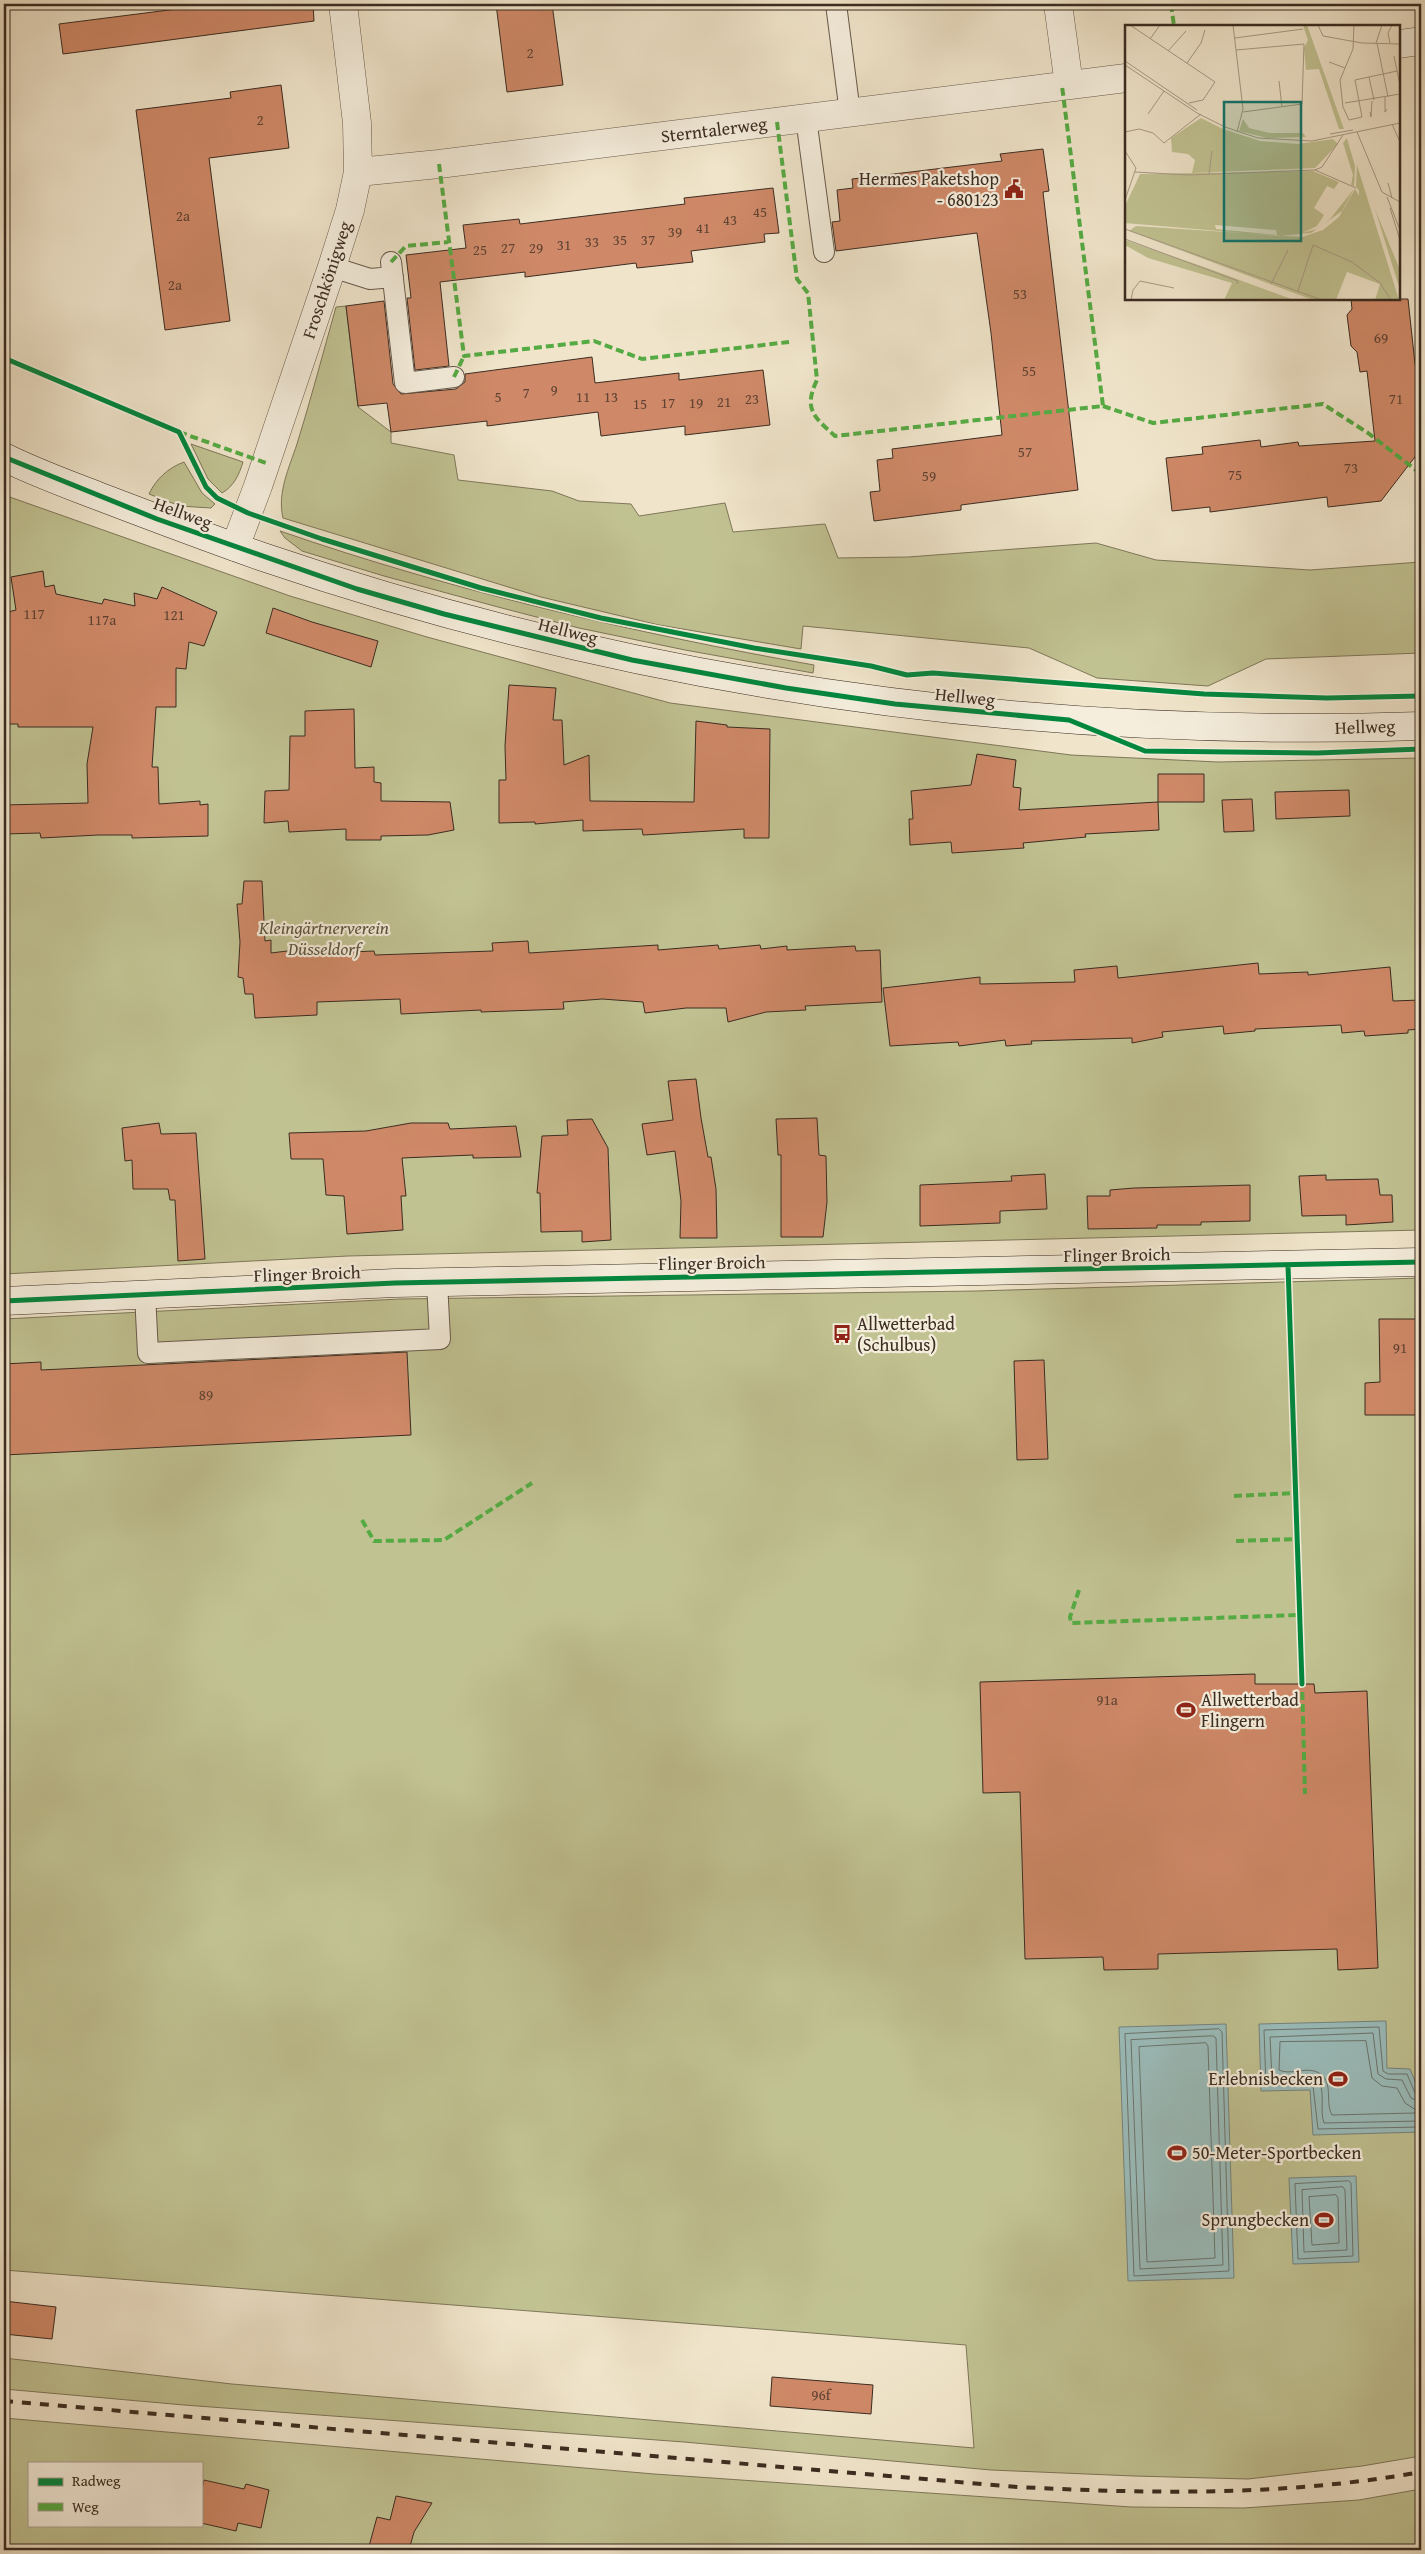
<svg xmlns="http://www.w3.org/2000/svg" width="1425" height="2554" viewBox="0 0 1425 2554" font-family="'Gentium Book Plus',serif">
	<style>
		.green { fill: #c1c292; stroke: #7e775a; fill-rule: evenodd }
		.water { fill: #9bbebd; stroke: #75847f }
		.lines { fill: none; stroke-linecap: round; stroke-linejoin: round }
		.shore { stroke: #6b756f; stroke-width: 1 }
		.building { fill: #cf8968; stroke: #3b2c21 }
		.lane-casing { stroke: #685a4c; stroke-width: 22 }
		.street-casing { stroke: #685a4c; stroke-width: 29 }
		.secondary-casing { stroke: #3b2c21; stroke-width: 29 }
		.lane { stroke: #f5eedd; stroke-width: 20 }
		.street { stroke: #f5eedd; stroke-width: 28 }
		.secondary { stroke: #f5eedd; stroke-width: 28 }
		.rail { stroke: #3b2c21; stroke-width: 4; stroke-dasharray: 9 9; stroke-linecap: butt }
		.quiet { stroke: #55ab43; stroke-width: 4; stroke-dasharray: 8 4; stroke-linecap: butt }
		.cycleway-casing { stroke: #f5eedd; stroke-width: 8 }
		.cycleway { stroke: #00873e; stroke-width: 5 }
		.labels { text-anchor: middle; stroke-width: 4.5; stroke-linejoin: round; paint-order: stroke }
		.number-label { font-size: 15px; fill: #604333 }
		.street-label { font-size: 18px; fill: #3b2c21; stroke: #f5eedd }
		.poi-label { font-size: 18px; fill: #3b2c21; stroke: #f5eedd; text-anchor: end }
		.park-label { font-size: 18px; font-style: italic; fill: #5c523d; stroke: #f5eedd }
		.inset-road { fill: none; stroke: #a89b87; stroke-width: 1 }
		.view { fill: #0f766e; fill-opacity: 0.15; stroke: #0f766e; stroke-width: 2.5 }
		.inset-edge { fill: none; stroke: #3b2c21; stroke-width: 2.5 }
	</style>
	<rect width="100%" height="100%" fill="#f0e5cb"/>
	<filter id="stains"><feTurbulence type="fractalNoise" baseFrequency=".004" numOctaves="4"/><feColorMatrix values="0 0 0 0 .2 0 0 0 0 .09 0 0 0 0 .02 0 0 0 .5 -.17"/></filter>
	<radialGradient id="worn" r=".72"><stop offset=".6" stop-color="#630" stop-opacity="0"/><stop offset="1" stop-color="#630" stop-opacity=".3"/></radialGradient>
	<path class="green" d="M 346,306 L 358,407 L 391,432 L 391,443 L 454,455 L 458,480 L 552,491 L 579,501 L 631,504 L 639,516 L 725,503 L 733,532 L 825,524 L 838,558 L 908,557 L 1096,543 L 1156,560 L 1310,570 L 1421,562 L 1421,653 L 1266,659 L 1208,686 L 1097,678 L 1029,648 L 803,626 L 801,649 L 659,625 L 541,597 L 283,518 C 277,493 289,468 297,444 C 311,399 323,353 336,307 Z
		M 191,444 L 243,462 C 239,475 234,486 222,493 L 208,479 Z
		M 184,462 L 202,493 L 215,504 L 211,508 L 180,506 L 149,494 C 156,479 168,468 184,462 Z
		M 4,495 L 290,596 L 427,637 L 670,703 L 1071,755 L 1218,762 L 1421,758 L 1421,1230 L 348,1256 L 4,1274 Z
		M 280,531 C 453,591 634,633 814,665 L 813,673 L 685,650 L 579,628 L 498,607 L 384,576 L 302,551 L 285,538 Z
		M 1421,1278 L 1421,2375 L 1418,2376 L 1421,2384 L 1421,2456 L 1362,2466 L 1248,2479 L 1134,2476 L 991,2470 L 684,2442 L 184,2405 L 4,2389 L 4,2358 L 232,2384 L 974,2448 L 966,2345 L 4,2270 L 4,1319 L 400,1299 L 976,1291 Z
		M 4,2418 L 654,2474 L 1131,2507 L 1244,2508 L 1359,2500 L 1421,2489 L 1421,2550 L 4,2550 ZM 29,2463 L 201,2463 L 201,2525 L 29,2525 Z"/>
	<path class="water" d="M 1386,2021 L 1387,2068 L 1410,2069 L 1421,2096 L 1421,2132 L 1313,2135 L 1310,2090 L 1261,2091 L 1259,2024 Z
		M 1226,2024 L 1234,2278 L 1128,2281 L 1119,2027 Z
		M 1356,2176 L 1359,2262 L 1293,2264 L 1289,2178 Z"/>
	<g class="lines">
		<path class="shore" d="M 1219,2029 L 1222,2032 L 1229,2271 L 1134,2276 L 1125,2034 Z
			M 1213,2036 L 1216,2038 L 1223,2265 L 1140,2269 L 1131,2040 Z
			M 1366,2041 L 1372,2078 L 1382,2086 L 1397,2088 L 1405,2103 L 1416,2110 L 1415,2113 L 1332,2115 C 1324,2102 1336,2077 1314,2071 C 1303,2068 1289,2075 1279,2070 L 1280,2042 Z
			M 1206,2043 L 1208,2046 L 1215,2258 L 1147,2262 L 1139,2047 Z
			M 1421,2095 L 1415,2093 L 1407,2074 L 1388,2074 L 1383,2071 L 1379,2027 L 1264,2030 L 1266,2085 L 1313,2086 L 1318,2129 L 1421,2127
			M 1421,2102 L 1411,2098 L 1402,2080 L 1386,2079 L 1378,2074 L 1373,2033 L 1270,2037 L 1272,2078 C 1284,2082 1315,2070 1321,2087 C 1324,2098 1320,2112 1324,2123 L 1421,2121
			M 1349,2181 L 1351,2183 L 1353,2256 L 1298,2259 L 1295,2184 Z
			M 1343,2187 L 1345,2190 L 1347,2250 L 1304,2252 L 1302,2190 Z
			M 1336,2195 L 1338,2198 L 1339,2243 L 1312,2245 L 1309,2197 Z"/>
	</g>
	<path class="building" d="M 216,4 L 313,4 L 314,21 L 63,54 L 59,24 Z
		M 496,4 L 552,4 L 563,85 L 507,92 Z
		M 281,85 L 289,148 L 209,158 L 230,321 L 165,330 L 136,110 L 231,98 L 230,92 Z
		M 1043,149 L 1049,191 L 1043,192 L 1078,490 L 961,505 L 961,510 L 874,521 L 870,492 L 880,491 L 877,460 L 893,458 L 892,449 L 1002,435 L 991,333 L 977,233 L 836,251 L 832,222 L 840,221 L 837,190 L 853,188 L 852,179 L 1002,161 L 1000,154 Z
		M 773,188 L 779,233 L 764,234 L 765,242 L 691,251 L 693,262 L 637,268 L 636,263 L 525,277 L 525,272 L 440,282 L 449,366 L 415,370 L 407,298 L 411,298 L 406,255 L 466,248 L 463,225 L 519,219 L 520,224 L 685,204 L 684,198 Z
		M 1351,299 L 1408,299 L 1415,364 L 1421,362 L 1421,449 L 1381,501 L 1328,507 L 1327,497 L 1210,512 L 1210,507 L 1172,511 L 1166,458 L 1203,454 L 1202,447 L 1260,440 L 1261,447 L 1298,442 L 1299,446 L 1375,441 L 1367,371 L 1360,372 L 1357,352 L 1351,346 L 1347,315 L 1352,309 Z
		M 384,301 L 393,384 L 401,394 L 456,389 L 465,382 L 465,374 L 592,357 L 595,383 L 679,373 L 679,380 L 763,370 L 770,425 L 685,435 L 685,426 L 601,436 L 598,412 L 487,426 L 487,421 L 391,432 L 387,403 L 358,406 L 346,306 Z
		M 43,571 L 45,587 L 54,585 L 56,594 L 102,604 L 104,599 L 135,606 L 134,593 L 157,599 L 162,587 L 217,612 L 204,646 L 189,642 L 186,669 L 176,668 L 176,707 L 156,707 L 152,767 L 158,767 L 159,804 L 200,801 L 200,805 L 208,804 L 208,836 L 132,838 L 132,835 L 98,835 L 41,838 L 40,833 L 4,834 L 4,805 L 88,803 L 87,764 L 93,727 L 18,727 L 18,724 L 4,724 L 4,613 L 16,610 L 11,577 Z
		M 273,608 L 312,622 L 378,641 L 371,667 L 266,633 Z
		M 509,685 L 556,688 L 553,720 L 562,720 L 564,765 L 589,755 L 590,801 L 694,802 L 696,721 L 727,725 L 727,727 L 770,729 L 769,838 L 744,838 L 744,829 L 643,835 L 642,829 L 583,831 L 583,820 L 535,824 L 535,822 L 499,823 L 499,780 L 506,780 L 505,746 Z
		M 354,709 L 355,768 L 374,767 L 374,782 L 381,783 L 381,801 L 450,802 L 454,830 L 428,835 L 381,836 L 381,840 L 346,840 L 346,829 L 289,832 L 288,821 L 264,823 L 265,791 L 289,790 L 290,736 L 305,736 L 305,711 Z
		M 977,754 L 1016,760 L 1013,787 L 1021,788 L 1019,810 L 1158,802 L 1159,830 L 1085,834 L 1086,837 L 1023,843 L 1024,848 L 952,853 L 951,842 L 910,845 L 909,819 L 913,819 L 911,791 L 971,785 Z
		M 1158,774 L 1204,774 L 1204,802 L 1158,802 Z
		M 1349,790 L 1350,816 L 1276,819 L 1275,792 Z
		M 1252,799 L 1254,831 L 1224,832 L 1222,800 Z
		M 244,881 L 262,881 L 265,941 L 271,940 L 271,953 L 328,946 L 328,953 L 374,951 L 375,955 L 493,951 L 492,943 L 528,941 L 529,953 L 658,945 L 658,950 L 718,945 L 719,949 L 760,945 L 761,949 L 787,946 L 787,950 L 855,946 L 856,951 L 880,950 L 882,1002 L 805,1006 L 806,1010 L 766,1012 L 728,1022 L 726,1008 L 686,1008 L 645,1013 L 643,1002 L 602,999 L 563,1002 L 564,1009 L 481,1012 L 481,1010 L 401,1014 L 400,999 L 317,1002 L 317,1015 L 255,1018 L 253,994 L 245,994 L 243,978 L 238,977 L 240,942 L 237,904 L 242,904 Z
		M 1258,963 L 1259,974 L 1308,972 L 1308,975 L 1390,967 L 1393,1001 L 1421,1000 L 1421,1029 L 1408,1030 L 1408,1033 L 1365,1036 L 1364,1031 L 1342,1033 L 1341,1025 L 1255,1029 L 1255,1031 L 1224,1034 L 1223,1026 L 1162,1032 L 1163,1037 L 1132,1043 L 1132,1038 L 1031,1041 L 1032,1044 L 1006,1046 L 1005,1040 L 959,1046 L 958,1042 L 890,1046 L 883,988 L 980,977 L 980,984 L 1075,982 L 1074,970 L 1117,966 L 1118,978 Z
		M 696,1079 L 701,1118 L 708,1157 L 711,1157 L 716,1189 L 717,1238 L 680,1238 L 681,1201 L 675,1151 L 647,1155 L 642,1124 L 673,1120 L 668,1081 Z
		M 817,1118 L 819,1155 L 826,1156 L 827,1202 L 823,1237 L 781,1237 L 781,1155 L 778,1155 L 776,1119 Z
		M 592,1119 L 608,1148 L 611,1240 L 582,1242 L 582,1231 L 541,1232 L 540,1193 L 537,1193 L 542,1136 L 568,1135 L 567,1120 Z
		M 159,1123 L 161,1134 L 196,1133 L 205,1259 L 178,1261 L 175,1200 L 170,1200 L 168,1189 L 133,1189 L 132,1160 L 125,1161 L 122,1128 Z
		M 411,1123 L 448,1123 L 450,1129 L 516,1126 L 521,1157 L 473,1158 L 473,1155 L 402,1158 L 406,1196 L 401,1196 L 403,1230 L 347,1234 L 344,1196 L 326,1195 L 323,1159 L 291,1159 L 289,1133 L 366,1131 Z
		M 1045,1174 L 1047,1209 L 1000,1211 L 1000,1223 L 920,1226 L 920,1185 L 1012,1181 L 1011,1176 Z
		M 1326,1175 L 1326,1180 L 1378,1179 L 1380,1195 L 1392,1195 L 1393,1222 L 1346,1225 L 1346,1215 L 1302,1216 L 1299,1176 Z
		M 1250,1185 L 1250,1221 L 1201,1222 L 1201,1225 L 1157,1225 L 1157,1228 L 1088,1229 L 1087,1196 L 1110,1196 L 1110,1190 L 1134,1188 Z
		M 1379,1319 L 1421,1319 L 1421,1415 L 1365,1415 L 1365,1383 L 1380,1382 Z
		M 407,1352 L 411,1435 L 4,1455 L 4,1364 L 41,1362 L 41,1370 Z
		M 1044,1360 L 1048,1459 L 1017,1460 L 1014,1361 Z
		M 1255,1674 L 1255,1684 L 1314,1684 L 1315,1693 L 1367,1691 L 1378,1968 L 1338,1970 L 1337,1949 L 1158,1954 L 1158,1969 L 1104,1970 L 1103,1957 L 1025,1959 L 1020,1792 L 983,1793 L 980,1682 Z
		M 4,2301 L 56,2307 L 52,2339 L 4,2334 Z
		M 772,2377 L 873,2385 L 871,2414 L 770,2406 Z
		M 204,2480 L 244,2489 L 246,2484 L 269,2490 L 261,2528 L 238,2523 L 236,2531 L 201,2523 L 201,2494 Z
		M 396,2496 L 432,2503 L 414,2532 L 409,2550 L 368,2550 L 377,2517 L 390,2520 Z"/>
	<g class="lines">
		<g class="lane-casing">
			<path id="lane" d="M 836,4 L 850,113
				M 806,118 L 824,252
				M 391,262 L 405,383 L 454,377
				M 332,267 L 370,279 L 393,277
				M 145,1294 L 148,1353 L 440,1339 L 437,1282"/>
		</g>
		<g class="street-casing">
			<path id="street" d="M 1058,4 L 1069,85
				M 1399,44 L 1421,41
				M 358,172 L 439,164 L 1126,78
				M 235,547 L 258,486 L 332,267 L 350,210 L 358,172 L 357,123 L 343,4"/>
		</g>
		<g class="secondary-casing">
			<path id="secondary" d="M 4,457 C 34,472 67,484 98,496 C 153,517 208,538 263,557 C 639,685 1024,739 1421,726
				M 4,1301 L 395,1283 L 1421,1262"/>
		</g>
		<use href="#lane" class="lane"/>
		<use href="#street" class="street"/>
		<use href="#secondary" class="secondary"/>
		<path class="rail" d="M 4,2401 L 1018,2487 C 1155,2494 1286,2496 1421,2472"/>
		<path class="quiet" d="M 1171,4 L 1174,26
			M 777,122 L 797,279 L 808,293 L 817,380 C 803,409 814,417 835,436 L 1103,406 L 1062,86
			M 439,164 L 464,356 L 594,341 L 642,359 L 789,342
			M 391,262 L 406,246 L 448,242
			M 454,377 L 464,356
			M 1103,406 L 1153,423 L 1323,404 L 1368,433 L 1421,474
			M 179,432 L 266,463
			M 1234,1496 L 1295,1493
			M 362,1520 L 374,1541 L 444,1540 L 532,1483
			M 1236,1541 L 1297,1539
			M 1079,1590 L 1070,1617 L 1071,1623 L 1299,1615
			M 1302,1680 L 1305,1794"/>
		<g class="cycleway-casing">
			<path id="cycleway" d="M 4,358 L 179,432 L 206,487 L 217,498 L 248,513 L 322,539 L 481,588 L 601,618 L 754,648 L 871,666 L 907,675 L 933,673 L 1204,694 L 1327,698 L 1421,696
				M 4,457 L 157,519 L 357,589 L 444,614 L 632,660 L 786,688 L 895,704 L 1069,720 L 1145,751 L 1317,753 L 1421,749
				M 1288,1265 L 1302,1684
				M 4,1301 L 395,1283 L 1421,1262"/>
		</g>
		<use href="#cycleway" class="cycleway"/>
	</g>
	<defs>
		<g id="civic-bare" transform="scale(1.5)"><path d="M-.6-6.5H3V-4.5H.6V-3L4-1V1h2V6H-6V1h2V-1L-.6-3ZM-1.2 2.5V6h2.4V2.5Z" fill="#8f2418" stroke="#f5eedd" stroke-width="2.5" paint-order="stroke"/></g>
		<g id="bus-bare" transform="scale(1.5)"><path d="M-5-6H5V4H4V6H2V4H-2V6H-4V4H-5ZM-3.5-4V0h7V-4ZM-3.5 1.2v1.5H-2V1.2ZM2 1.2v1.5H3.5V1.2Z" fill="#8f2418" stroke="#f5eedd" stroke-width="2.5" paint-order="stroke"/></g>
		<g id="stadium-bare" transform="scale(1.5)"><path d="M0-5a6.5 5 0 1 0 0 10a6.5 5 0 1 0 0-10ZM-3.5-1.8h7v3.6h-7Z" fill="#8f2418" stroke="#f5eedd" stroke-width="2.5" paint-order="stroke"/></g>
	</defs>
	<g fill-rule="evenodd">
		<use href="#civic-bare" x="1014" y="189"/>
		<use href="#bus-bare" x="842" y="1334"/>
		<use href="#stadium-bare" x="1186" y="1710"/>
		<use href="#stadium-bare" x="1338" y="2079"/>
		<use href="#stadium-bare" x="1177" y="2153"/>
		<use href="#stadium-bare" x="1324" y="2220"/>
	</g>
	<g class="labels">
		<g class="number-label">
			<text x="530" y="58">2</text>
			<text x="260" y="125">2</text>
			<text x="760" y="217">45</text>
			<text x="183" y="221">2a</text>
			<text x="730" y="225">43</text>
			<text x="703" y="233">41</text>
			<text x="675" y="237">39</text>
			<text x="620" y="245">35</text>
			<text x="648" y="245">37</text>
			<text x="592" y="247">33</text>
			<text x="564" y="250">31</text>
			<text x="508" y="253">27</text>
			<text x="536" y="253">29</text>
			<text x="480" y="255">25</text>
			<text x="175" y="290">2a</text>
			<text x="1020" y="299">53</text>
			<text x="1381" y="343">69</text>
			<text x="1029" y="376">55</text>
			<text x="554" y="395">9</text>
			<text x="526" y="398">7</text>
			<text x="498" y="402">5</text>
			<text x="583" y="402">11</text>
			<text x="611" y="402">13</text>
			<text x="752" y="404">23</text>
			<text x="1396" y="404">71</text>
			<text x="724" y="407">21</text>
			<text x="668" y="408">17</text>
			<text x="696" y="408">19</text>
			<text x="640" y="409">15</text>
			<text x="1025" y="457">57</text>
			<text x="1351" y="473">73</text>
			<text x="1235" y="480">75</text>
			<text x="929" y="481">59</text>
			<text x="34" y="619">117</text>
			<text x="174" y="620">121</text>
			<text x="102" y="625">117a</text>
			<text x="1400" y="1353">91</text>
			<text x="206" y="1400">89</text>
			<text x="1107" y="1705">91a</text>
			<text x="821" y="2400">96f</text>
		</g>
		<g class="street-label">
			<text transform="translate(714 130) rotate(-7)" y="6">Sterntalerweg</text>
			<text transform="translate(327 280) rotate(-72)" y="6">Froschkönigweg</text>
			<text transform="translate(183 513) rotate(20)" y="6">Hellweg</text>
			<text transform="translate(568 631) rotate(14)" y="6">Hellweg</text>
			<text transform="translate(965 697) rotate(6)" y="6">Hellweg</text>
			<text transform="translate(1365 727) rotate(-2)" y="6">Hellweg</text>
			<text transform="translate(1117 1255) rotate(-1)" y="6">Flinger Broich</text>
			<text transform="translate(712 1263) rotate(-1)" y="6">Flinger Broich</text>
			<text transform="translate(307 1274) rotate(-2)" y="6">Flinger Broich</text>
		</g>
		<g class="poi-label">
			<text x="999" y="185">Hermes Paketshop<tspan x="999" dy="21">- 680123</tspan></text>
			<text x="857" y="1330" text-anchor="start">Allwetterbad<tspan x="857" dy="21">(Schulbus)</tspan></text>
			<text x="1201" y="1706" text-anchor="start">Allwetterbad<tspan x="1201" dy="21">Flingern</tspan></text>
			<text x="1323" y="2085">Erlebnisbecken</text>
			<text x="1192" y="2159" text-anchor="start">50-Meter-Sportbecken</text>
			<text x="1309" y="2226">Sprungbecken</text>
		</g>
		<g class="park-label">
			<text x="324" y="934">Kleingärtnerverein<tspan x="324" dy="21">Düsseldorf</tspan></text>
		</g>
	</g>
	<g transform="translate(1125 25)">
		<rect width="275" height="275" fill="#f0e5cb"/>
		<path d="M 178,0 L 182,0 L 219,104 L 214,104 L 194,44 L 181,45 L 179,23 L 183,15 ZM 76,93 L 98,104 L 135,116 L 173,119 L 208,114 L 213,119 L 190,143 L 67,148 L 70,135 L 63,129 L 47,127 L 46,113 ZM 118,94 L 124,103 L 145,108 L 178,108 L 181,112 L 142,113 L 114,106 ZM 222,113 L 230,141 L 229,161 L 226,160 L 228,150 L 218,118 ZM 232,140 L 274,275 L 250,275 L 255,259 L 222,247 L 211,275 L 188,275 L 4,206 L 11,201 L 177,212 L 198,205 L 214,192 L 230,164 L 234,171 L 234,165 L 231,162 ZM 188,146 L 214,157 L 209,164 L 202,161 L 189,183 L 199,190 L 192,201 L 177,208 L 192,204 L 205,194 L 229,164 L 217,186 L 186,208 L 153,211 L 0,198 L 0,181 L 15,149 ZM 90,200 L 151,205 L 152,210 L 91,204 ZM 250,184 L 275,245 L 275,265 ZM 0,215 L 82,243 L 169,275 L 99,275 L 107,258 L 23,233 L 0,220 Z" fill="#c1c292" fill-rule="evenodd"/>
		<path class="inset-road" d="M 5,0 L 90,57 L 78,75 L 64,78M 108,0 L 118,84 L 112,107M 193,0 L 198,11 L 237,18 L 275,19M 229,0 L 228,24 L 215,55 L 218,82 L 224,95 L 237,92 L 230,55 L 272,46M 110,13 L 178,4M 25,14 L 35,0M 251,18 L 257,0M 252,18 L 263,72M 265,18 L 263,8 L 267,0M 111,25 L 179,19 L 177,79 L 118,87M 43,26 L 61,6M 269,31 L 275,60M 0,36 L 72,85M 204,37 L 220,43M 62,38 L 76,18 L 80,5M 0,40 L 72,88 L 100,102 L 133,113 L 187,116 L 275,98M 244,52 L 249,75M 154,56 L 157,82M 260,72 L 260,87 L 262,84M 220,78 L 275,69M 245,87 L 246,92 L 247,76M 23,89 L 39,66M 267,99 L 275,117M 0,107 L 14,104 L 28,108 L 39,118 L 76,89M 232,107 L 257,167 L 275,177M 205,109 L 228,105M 0,126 L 11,143 L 0,175M 190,145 L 231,163M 10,147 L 64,150 L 190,145 L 197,142 L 218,110M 84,149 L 87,126M 263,158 L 267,173M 262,172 L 275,205M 265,183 L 275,215M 0,204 L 197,275M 0,214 L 113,256 L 112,259M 146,259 L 163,225M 173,266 L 188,220 L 227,237 L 255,258 L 266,275M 6,275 L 8,265 L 15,256 L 49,263"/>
		<path class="view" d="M 99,77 L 176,77 L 176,216 L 99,216 Z"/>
		<rect width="275" height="275" class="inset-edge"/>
	</g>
	<rect width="1425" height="2554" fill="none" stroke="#f0e5cb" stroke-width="20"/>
	<rect x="5" y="5" width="1415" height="2544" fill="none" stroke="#3b2c21" stroke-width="2.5"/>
	<rect x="10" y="10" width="1405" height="2534" fill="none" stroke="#3b2c21"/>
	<rect x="28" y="2462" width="175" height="65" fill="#f5eedd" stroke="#aba092"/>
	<rect x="38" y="2478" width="25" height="8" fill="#00873e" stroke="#aba092"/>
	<text x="72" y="2486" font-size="15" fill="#3b2c21">Radweg</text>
	<rect x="38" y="2503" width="25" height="8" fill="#55ab43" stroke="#aba092"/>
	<text x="72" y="2512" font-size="15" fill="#3b2c21">Weg</text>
	<rect width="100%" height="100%" filter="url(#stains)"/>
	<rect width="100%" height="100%" fill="url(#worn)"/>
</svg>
